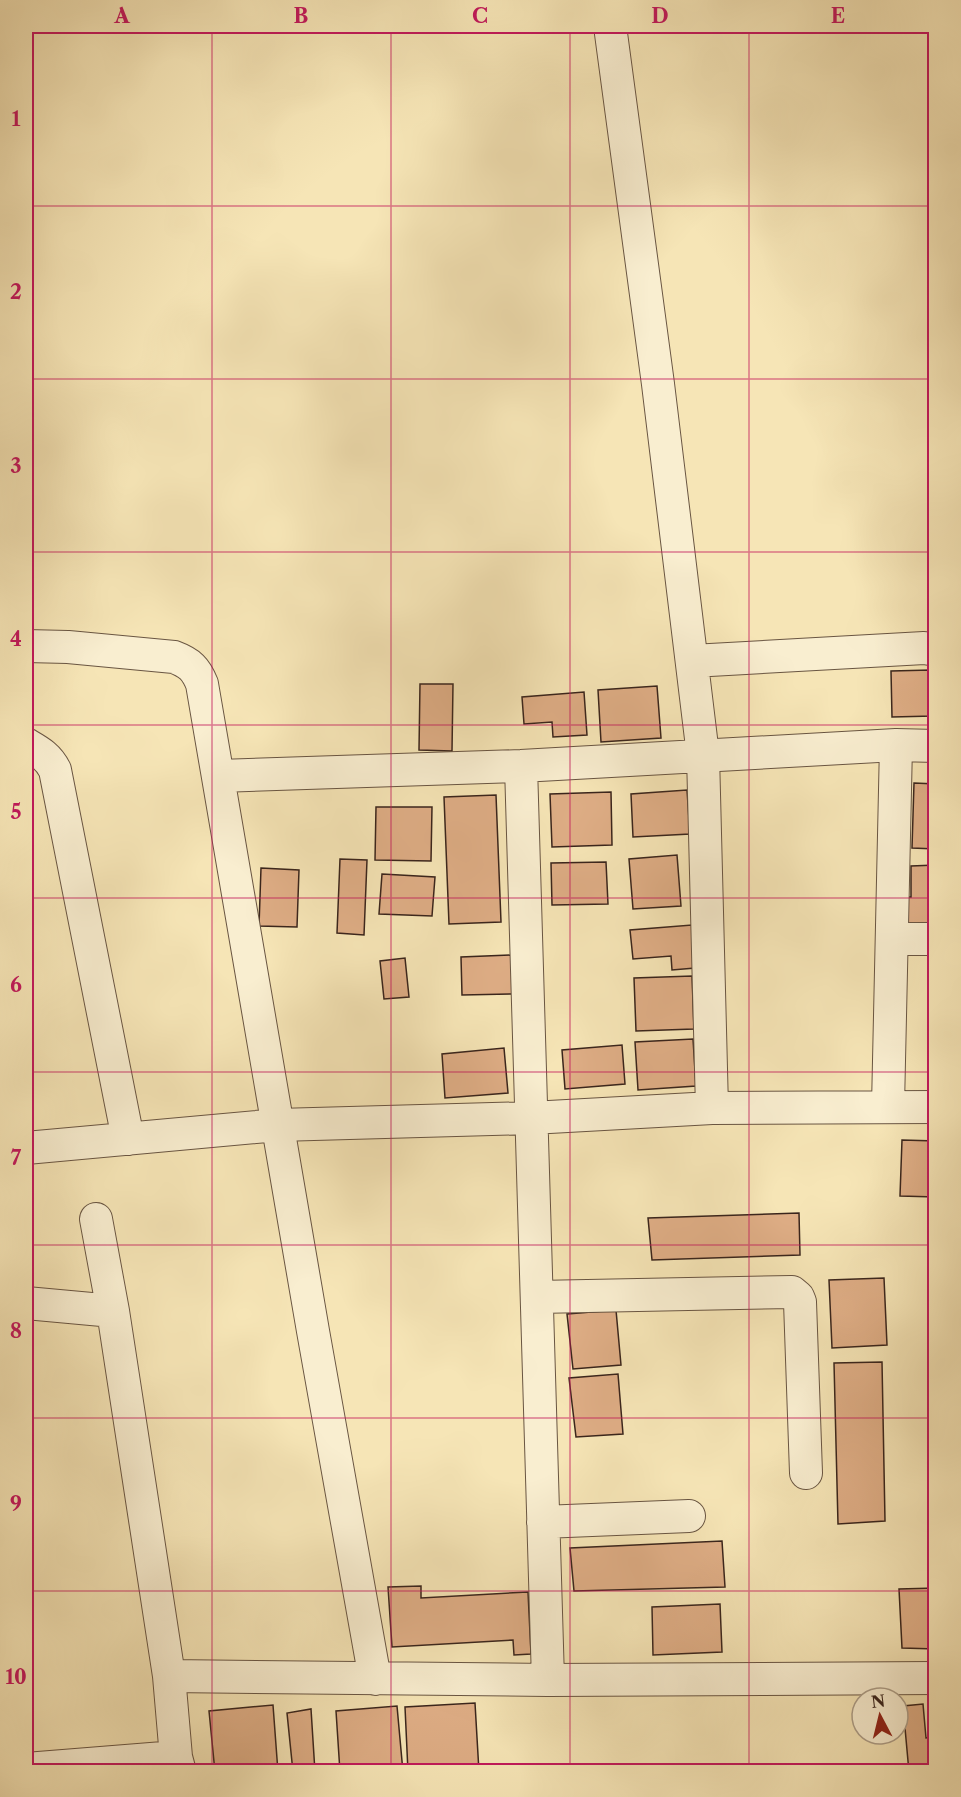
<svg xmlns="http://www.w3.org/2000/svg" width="961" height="1797" viewBox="0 0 961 1797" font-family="'Libre Caslon Text',serif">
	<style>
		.building { fill: #dead85; stroke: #3a251c; stroke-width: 1.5 }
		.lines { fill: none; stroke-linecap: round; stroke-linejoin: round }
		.minor-casing { stroke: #695542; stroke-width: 34 }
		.minor { stroke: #f9eed0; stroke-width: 32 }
		.grid { fill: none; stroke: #c2185b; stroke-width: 1.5; stroke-opacity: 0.55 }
		.neatline { fill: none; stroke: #c2185b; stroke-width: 2 }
		.grid-label { font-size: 20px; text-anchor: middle; font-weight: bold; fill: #c2185b }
	</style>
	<rect width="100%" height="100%" fill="#f6e5b6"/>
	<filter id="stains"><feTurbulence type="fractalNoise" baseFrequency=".00333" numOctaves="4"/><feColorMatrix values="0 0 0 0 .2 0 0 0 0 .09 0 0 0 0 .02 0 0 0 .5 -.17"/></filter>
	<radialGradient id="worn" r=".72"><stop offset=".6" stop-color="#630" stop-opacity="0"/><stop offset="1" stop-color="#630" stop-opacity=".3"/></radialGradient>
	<path class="building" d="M 931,670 L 933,716 L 892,717 L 891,671 Z
		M 420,684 L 453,684 L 452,751 L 419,750 Z
		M 657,686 L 661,738 L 601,742 L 598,690 Z
		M 584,692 L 587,735 L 553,737 L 552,722 L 524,724 L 522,697 Z
		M 914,783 L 936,784 L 936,849 L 912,848 Z
		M 687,790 L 690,834 L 633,837 L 631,794 Z
		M 611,792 L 612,845 L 552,847 L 550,794 Z
		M 496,795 L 501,922 L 449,924 L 444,797 Z
		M 376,807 L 432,807 L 431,861 L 375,860 Z
		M 677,855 L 681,906 L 633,909 L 629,859 Z
		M 340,859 L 367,860 L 364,935 L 337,933 Z
		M 606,862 L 608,904 L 552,905 L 551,863 Z
		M 936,865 L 936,928 L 899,929 L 899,897 L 911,897 L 911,866 Z
		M 261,868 L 299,870 L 297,927 L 259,926 Z
		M 382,874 L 435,877 L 432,916 L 379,914 Z
		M 692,925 L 695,968 L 672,970 L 671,956 L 633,959 L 630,930 Z
		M 513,955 L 514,994 L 462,995 L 461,957 Z
		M 405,958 L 409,997 L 384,999 L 380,961 Z
		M 692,976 L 694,1029 L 636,1031 L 634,978 Z
		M 693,1039 L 696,1086 L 638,1090 L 635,1042 Z
		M 622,1045 L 625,1084 L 565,1089 L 562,1050 Z
		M 504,1048 L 508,1093 L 445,1098 L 442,1054 Z
		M 902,1140 L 936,1141 L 936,1197 L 900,1196 Z
		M 799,1213 L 800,1255 L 652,1260 L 648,1218 Z
		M 884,1278 L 887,1345 L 832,1348 L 829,1280 Z
		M 616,1310 L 621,1365 L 573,1369 L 567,1314 Z
		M 882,1362 L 885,1521 L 838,1524 L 834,1363 Z
		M 618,1374 L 623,1434 L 576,1437 L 569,1378 Z
		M 722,1541 L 725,1587 L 574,1591 L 570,1548 Z
		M 421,1586 L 421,1598 L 528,1592 L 531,1654 L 514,1655 L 513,1640 L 392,1647 L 388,1587 Z
		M 936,1588 L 936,1649 L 902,1648 L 899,1589 Z
		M 720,1604 L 722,1652 L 653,1655 L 652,1607 Z
		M 475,1703 L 479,1772 L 408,1772 L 405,1707 Z
		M 923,1704 L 926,1738 L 936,1737 L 936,1772 L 909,1772 L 903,1706 Z
		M 273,1705 L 278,1772 L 215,1772 L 209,1711 Z
		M 397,1706 L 403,1772 L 340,1772 L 336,1711 Z
		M 311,1709 L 315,1772 L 293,1772 L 287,1713 Z"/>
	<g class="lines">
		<g class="minor-casing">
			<path id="minor" d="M 610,26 L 658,384 L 703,755 L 712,1108
				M 26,646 L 68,647 L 174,657 C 190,663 196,669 202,684 L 313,1331 L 375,1679
				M 692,661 L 924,648 L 936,650
				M 26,744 C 38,751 48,756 55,770 L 128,1139
				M 521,766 L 548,1680
				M 219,776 L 521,766 L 896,745 L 936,746
				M 892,939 L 936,939
				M 888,1106 L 896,745
				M 26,1148 L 278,1125 L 531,1118 L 712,1108 L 936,1107
				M 96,1219 L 113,1311 L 169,1676 L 548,1680 L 936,1678
				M 537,1297 L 792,1292 L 798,1297 L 800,1302 L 806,1473
				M 26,1303 L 113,1311
				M 543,1522 L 689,1516
				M 169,1676 L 176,1757 L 180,1772
				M 26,1769 L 176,1757"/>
		</g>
		<use href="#minor" class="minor"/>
	</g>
	<path class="grid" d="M 212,26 L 212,1772M 391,26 L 391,1772M 570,26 L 570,1772M 749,26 L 749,1772M 26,206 L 936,206M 26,379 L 936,379M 26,552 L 936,552M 26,725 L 936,725M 26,898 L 936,898M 26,1072 L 936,1072M 26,1245 L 936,1245M 26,1418 L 936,1418M 26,1591 L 936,1591"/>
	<rect width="961" height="1797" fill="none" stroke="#f6e5b6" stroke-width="66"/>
	<g transform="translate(880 1716) rotate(353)"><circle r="28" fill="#f9eed0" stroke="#ad9e88" stroke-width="1.5"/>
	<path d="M0-4.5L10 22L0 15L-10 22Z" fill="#8f2418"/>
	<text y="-9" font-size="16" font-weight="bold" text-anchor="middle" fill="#3a251c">N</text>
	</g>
	<rect x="33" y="33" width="895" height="1731" class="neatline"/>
	<g class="grid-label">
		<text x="122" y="23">A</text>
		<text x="301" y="23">B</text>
		<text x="480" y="23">C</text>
		<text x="660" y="23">D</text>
		<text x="838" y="23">E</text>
		<text x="16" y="126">1</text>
		<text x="16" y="299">2</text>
		<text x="16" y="473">3</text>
		<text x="16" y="646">4</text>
		<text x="16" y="819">5</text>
		<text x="16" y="992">6</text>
		<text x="16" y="1165">7</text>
		<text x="16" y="1338">8</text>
		<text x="16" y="1511">9</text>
		<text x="16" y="1684">10</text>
	</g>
	<rect width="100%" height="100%" filter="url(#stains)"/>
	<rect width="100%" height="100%" fill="url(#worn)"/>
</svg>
